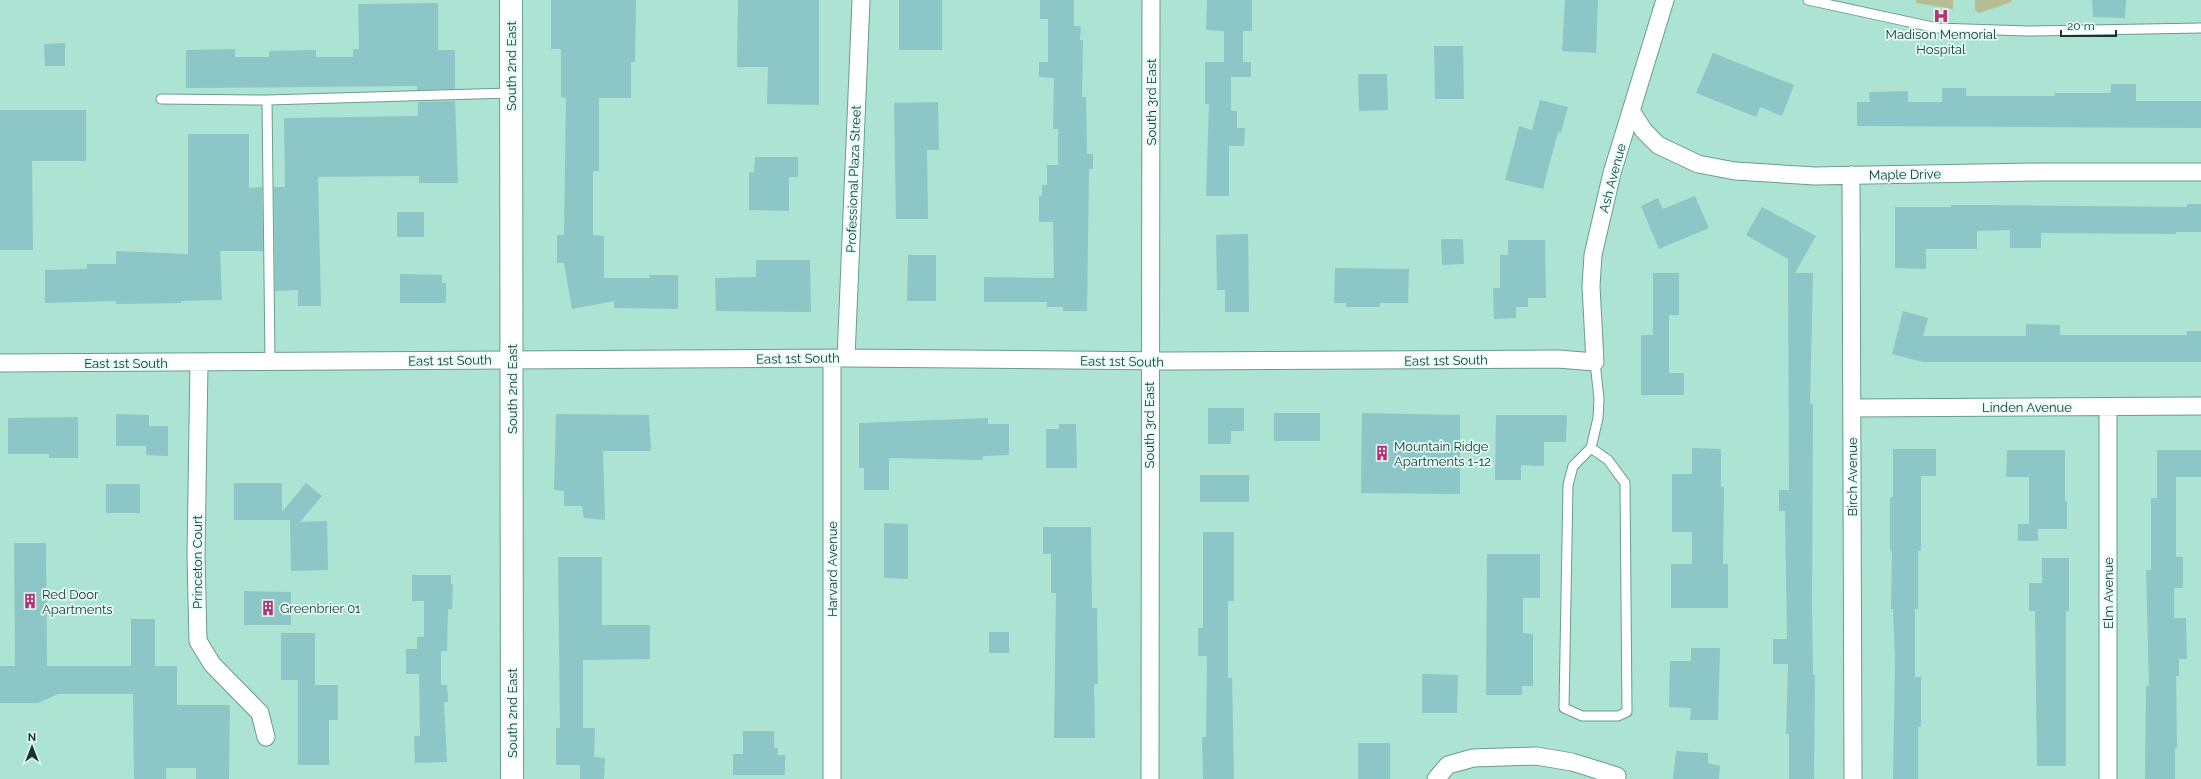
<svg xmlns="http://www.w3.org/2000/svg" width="2201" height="779" viewBox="0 0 2201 779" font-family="Raleway,sans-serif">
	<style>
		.green { fill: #b6bd94 }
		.building { fill: #8cc6c6 }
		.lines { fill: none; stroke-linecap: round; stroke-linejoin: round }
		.service-casing { stroke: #699d8f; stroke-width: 11 }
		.minor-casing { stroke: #699d8f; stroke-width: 19 }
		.secondary-casing { stroke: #699d8f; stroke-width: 24 }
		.service { stroke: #fff; stroke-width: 9 }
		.minor { stroke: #fff; stroke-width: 17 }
		.secondary { stroke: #fff; stroke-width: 22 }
		.labels { text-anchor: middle; stroke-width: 3.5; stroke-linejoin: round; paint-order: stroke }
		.poi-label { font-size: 13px; fill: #1d332d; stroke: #e2fdf5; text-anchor: start }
		.street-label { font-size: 13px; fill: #1d332d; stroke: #e2fdf5 }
	</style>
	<rect width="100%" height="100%" fill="#ace3d3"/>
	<path class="green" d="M 1916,0 L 1953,0 L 1953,9 L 1916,3 Z
		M 1975,0 L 2011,0 L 2012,2 L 1979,13 L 1975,10 Z"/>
	<path class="building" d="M 551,0 L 636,0 L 635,62 L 631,62 L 631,98 L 599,98 L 599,171 L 593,171 L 593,235 L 604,236 L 604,278 L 649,278 L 649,275 L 678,275 L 678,309 L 614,308 L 614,301 L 572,309 L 564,263 L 557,263 L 557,235 L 564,235 L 566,98 L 561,97 L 561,49 L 551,49 Z
		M 738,0 L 819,0 L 819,105 L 767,104 L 768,67 L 737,67 Z
		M 899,0 L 942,0 L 942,50 L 899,50 Z
		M 1040,0 L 1074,0 L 1074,26 L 1081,26 L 1080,40 L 1083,40 L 1082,97 L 1086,97 L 1087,154 L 1093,154 L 1093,169 L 1089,169 L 1087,311 L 1063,311 L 1063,307 L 1047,307 L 1047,302 L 984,302 L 984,277 L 1054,278 L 1053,222 L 1039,222 L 1039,196 L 1042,196 L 1042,185 L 1047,185 L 1047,165 L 1058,165 L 1058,129 L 1053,129 L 1054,78 L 1039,77 L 1039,62 L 1048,62 L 1048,19 L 1040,19 Z
		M 1207,0 L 1252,0 L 1252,31 L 1243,31 L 1243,62 L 1251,62 L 1251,77 L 1231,77 L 1231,111 L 1237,111 L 1237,128 L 1245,128 L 1244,146 L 1229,146 L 1229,196 L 1206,196 L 1209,104 L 1205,104 L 1205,62 L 1224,62 L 1224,31 L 1206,30 Z
		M 1565,0 L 1598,0 L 1596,53 L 1562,51 Z
		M 2092,0 L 2126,0 L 2125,18 L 2093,17 Z
		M 438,3 L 438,50 L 455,50 L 455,89 L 417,90 L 417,86 L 186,88 L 186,50 L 235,49 L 235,57 L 269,57 L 269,51 L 316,50 L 316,57 L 353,57 L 353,49 L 359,49 L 358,4 Z
		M 65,43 L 65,66 L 45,66 L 44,44 Z
		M 1434,46 L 1463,46 L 1464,99 L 1435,99 Z
		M 1713,53 L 1794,85 L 1782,116 L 1760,107 L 1756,117 L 1696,93 Z
		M 1358,74 L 1387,74 L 1388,110 L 1359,111 Z
		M 2111,84 L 2136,84 L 2136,101 L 2201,101 L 2201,128 L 1857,126 L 1857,102 L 1870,102 L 1869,92 L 1908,91 L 1908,102 L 1942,102 L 1942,88 L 1966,88 L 1966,96 L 2055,96 L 2055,93 L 2111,93 Z
		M 1540,100 L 1568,107 L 1561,133 L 1558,132 L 1543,189 L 1505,180 L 1519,126 L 1532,130 Z
		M 455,101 L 458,183 L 419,183 L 419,176 L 318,177 L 321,306 L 298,306 L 298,290 L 275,291 L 274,187 L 285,187 L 284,118 L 418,116 L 418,102 Z
		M 938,102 L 939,150 L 927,150 L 928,219 L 896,219 L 894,103 Z
		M 0,110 L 86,110 L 86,161 L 32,161 L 33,250 L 0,250 Z
		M 188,134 L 249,134 L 249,188 L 262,187 L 263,251 L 220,251 L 222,300 L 181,301 L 181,303 L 116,304 L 116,301 L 45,303 L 45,270 L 87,269 L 87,264 L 116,264 L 116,251 L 188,254 Z
		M 755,157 L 798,157 L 798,177 L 789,177 L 789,211 L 749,210 L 749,172 L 754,173 Z
		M 1695,196 L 1709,228 L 1659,249 L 1641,206 L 1658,198 L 1663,209 Z
		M 2187,204 L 2201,204 L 2201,232 L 2176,232 L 2176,234 L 2041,233 L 2041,248 L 2010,248 L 2010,230 L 1977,231 L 1977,249 L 1926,249 L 1926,269 L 1895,268 L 1895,207 L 1951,207 L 1951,205 L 1989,205 L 2187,207 Z
		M 1762,207 L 1816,236 L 1795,273 L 1813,273 L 1810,404 L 1813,404 L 1812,607 L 1813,675 L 1815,675 L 1814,779 L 1789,779 L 1789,734 L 1786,734 L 1788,664 L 1773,664 L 1773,639 L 1787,639 L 1785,511 L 1779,511 L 1779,490 L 1789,490 L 1788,259 L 1746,235 Z
		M 397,212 L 424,212 L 424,237 L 397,237 Z
		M 1248,234 L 1249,312 L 1225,312 L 1225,290 L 1217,290 L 1216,235 Z
		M 1441,239 L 1463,239 L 1464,264 L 1442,265 Z
		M 1508,240 L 1545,240 L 1546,298 L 1528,298 L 1528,307 L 1516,307 L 1516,318 L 1494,319 L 1493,288 L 1500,288 L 1500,255 L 1508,255 Z
		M 908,255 L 936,255 L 936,301 L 907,301 Z
		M 756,260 L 810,260 L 811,312 L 716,311 L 715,278 L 756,277 Z
		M 1335,268 L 1409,269 L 1408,303 L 1380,303 L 1380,307 L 1346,307 L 1346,303 L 1334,303 Z
		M 1653,273 L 1679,273 L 1679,315 L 1669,315 L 1669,373 L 1684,373 L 1684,395 L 1641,395 L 1641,335 L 1653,335 Z
		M 400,274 L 442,275 L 442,283 L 446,283 L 446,303 L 400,303 Z
		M 1903,311 L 1928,318 L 1923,336 L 2026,336 L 2026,324 L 2060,325 L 2060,335 L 2187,335 L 2187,331 L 2201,331 L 2201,362 L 1923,362 L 1892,354 Z
		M 1208,408 L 1244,408 L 1244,431 L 1231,431 L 1231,444 L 1208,444 Z
		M 1274,413 L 1320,413 L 1320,441 L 1274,441 Z
		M 1362,413 L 1460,415 L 1460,494 L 1361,493 Z
		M 116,414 L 149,415 L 149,426 L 168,426 L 168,456 L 146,455 L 146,446 L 116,446 Z
		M 556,414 L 649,415 L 651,451 L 603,451 L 605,520 L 584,518 L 582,506 L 564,506 L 564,491 L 554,490 Z
		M 1496,415 L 1567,415 L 1566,442 L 1544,442 L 1544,466 L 1521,465 L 1521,480 L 1495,480 Z
		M 78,417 L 78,458 L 49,458 L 49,454 L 8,454 L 8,418 Z
		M 988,418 L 988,424 L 1009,424 L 1009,455 L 983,456 L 983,460 L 889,458 L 889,490 L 864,490 L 864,468 L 859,468 L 859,423 Z
		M 1059,424 L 1076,424 L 1077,468 L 1046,468 L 1046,429 L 1059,429 Z
		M 1692,448 L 1721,449 L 1721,487 L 1724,487 L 1723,564 L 1728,564 L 1728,608 L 1671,608 L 1671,564 L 1692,564 L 1692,532 L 1672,532 L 1672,474 L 1692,474 Z
		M 1893,449 L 1936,449 L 1936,476 L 1921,476 L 1921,551 L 1918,551 L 1918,609 L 1915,609 L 1915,677 L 1921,677 L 1921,727 L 1918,727 L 1918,779 L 1893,779 L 1895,660 L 1893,609 L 1891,609 L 1892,551 L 1890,551 L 1890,497 L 1893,497 Z
		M 2007,450 L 2065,450 L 2065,501 L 2067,501 L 2067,529 L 2038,529 L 2038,541 L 2018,541 L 2018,524 L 2029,524 L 2029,477 L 2006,477 Z
		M 2157,450 L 2201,450 L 2201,477 L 2176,477 L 2176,557 L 2183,557 L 2183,588 L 2174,588 L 2174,618 L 2186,618 L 2187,659 L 2179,659 L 2179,676 L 2176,676 L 2177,747 L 2175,748 L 2175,779 L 2145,779 L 2146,686 L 2149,686 L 2146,570 L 2151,570 L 2151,498 L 2157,498 Z
		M 1200,475 L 1249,475 L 1249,502 L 1200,502 Z
		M 234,483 L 282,483 L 282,512 L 306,483 L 322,496 L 300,522 L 327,521 L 328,570 L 291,571 L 290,520 L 234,520 Z
		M 106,484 L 140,484 L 140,513 L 106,513 Z
		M 884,523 L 908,524 L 908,579 L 884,578 Z
		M 1043,527 L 1091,527 L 1092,608 L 1097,608 L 1098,684 L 1094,684 L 1095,738 L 1054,738 L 1056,593 L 1051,593 L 1051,554 L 1043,554 Z
		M 1203,532 L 1234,532 L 1234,601 L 1228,601 L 1228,678 L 1232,678 L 1234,779 L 1203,779 L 1202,737 L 1206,737 L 1207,656 L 1198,656 L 1198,628 L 1203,628 Z
		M 14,543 L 46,543 L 47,666 L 131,666 L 131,619 L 155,619 L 155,666 L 177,666 L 177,705 L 230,705 L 229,779 L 196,779 L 196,768 L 166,768 L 166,779 L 134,779 L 133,694 L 58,694 L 38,703 L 0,703 L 0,666 L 15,666 Z
		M 1487,554 L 1540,554 L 1540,598 L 1523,598 L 1523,633 L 1533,634 L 1533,686 L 1522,686 L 1522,695 L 1486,695 Z
		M 558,557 L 602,557 L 602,625 L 650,625 L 650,659 L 583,660 L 583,728 L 595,728 L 594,757 L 605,758 L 604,779 L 580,779 L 580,765 L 556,765 L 556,728 L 560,728 Z
		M 2042,558 L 2069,558 L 2069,611 L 2066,611 L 2066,766 L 2037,766 L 2035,611 L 2029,611 L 2029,583 L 2042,583 Z
		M 412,575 L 451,575 L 451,584 L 453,584 L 452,609 L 448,609 L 447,651 L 441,651 L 441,685 L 447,685 L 448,702 L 444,702 L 447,762 L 415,763 L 414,736 L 420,736 L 419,674 L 406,674 L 406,649 L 417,649 L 417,637 L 424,637 L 424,601 L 412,601 Z
		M 244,591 L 291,592 L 291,625 L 244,625 Z
		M 989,632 L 1009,632 L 1009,653 L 989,653 Z
		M 281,633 L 315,633 L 315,685 L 338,685 L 338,720 L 329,720 L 329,765 L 298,765 L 298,680 L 281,680 Z
		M 1691,648 L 1720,648 L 1718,720 L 1690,720 L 1691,708 L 1669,707 L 1670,661 L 1691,661 Z
		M 1422,674 L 1458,675 L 1457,713 L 1422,713 Z
		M 743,731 L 774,731 L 774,748 L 778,748 L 778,755 L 785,755 L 785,775 L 733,775 L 733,754 L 743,754 Z
		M 1358,743 L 1390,743 L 1390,779 L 1358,779 Z
		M 1676,751 L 1708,753 L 1708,763 L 1720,766 L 1719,779 L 1673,779 Z"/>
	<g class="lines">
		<g class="service-casing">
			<path id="service" d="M 1808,0 L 1937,28 L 2027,31 L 2201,28
				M 161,99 L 267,100 L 270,362
				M 267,100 L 511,93
				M 1591,448 L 1608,460 L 1625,483 L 1627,712 L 1618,716 L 1582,716 L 1564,708 L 1568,485 L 1573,466 L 1591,448 L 1598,418 L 1599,399 L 1595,362"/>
		</g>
		<g class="minor-casing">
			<path id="minor" d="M 1631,111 L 1644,131 L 1658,145 L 1698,164 L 1735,171 L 1815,176 L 2040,172 L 2201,172
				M 1851,175 L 1853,779
				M 846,358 L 861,0
				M 0,363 L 846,358 L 1171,361 L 1558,359 L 1595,362 L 1591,286 L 1593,255 L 1612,173 L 1665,0
				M 199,363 L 196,556 L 198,641 L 212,664 L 260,713 L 266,737
				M 1852,408 L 2201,406
				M 832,779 L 832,358
				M 1150,779 L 1151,0
				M 1436,779 L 1448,765 L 1473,758 L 1536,756 L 1572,762 L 1617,776
				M 2108,779 L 2108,407"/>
		</g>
		<g class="secondary-casing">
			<path id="secondary" d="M 511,0 L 512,779"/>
		</g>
		<use href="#service" class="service"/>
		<use href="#minor" class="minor"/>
		<use href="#secondary" class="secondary"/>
	</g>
	<defs>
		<g id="hospital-bare" transform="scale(1.2)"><path d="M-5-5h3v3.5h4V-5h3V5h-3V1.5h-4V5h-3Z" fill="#b93273" stroke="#e2fdf5" stroke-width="2.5" paint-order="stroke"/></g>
		<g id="building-bare" transform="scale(1.2)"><path d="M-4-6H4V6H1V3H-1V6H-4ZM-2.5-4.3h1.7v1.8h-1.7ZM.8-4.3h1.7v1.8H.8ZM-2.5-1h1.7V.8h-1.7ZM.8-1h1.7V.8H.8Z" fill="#b93273" stroke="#e2fdf5" stroke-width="2.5" paint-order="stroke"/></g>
	</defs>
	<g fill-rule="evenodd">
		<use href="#hospital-bare" x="1941" y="16"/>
		<use href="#building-bare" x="1382" y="453"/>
		<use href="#building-bare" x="30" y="601"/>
		<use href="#building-bare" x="268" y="608"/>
	</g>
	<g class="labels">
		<g class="poi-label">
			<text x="1941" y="39" text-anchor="middle">Madison Memorial<tspan x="1941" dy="15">Hospital</tspan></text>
			<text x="1394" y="451">Mountain Ridge<tspan x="1394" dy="15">Apartments 1-12</tspan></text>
			<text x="42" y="599">Red Door<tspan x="42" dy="15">Apartments</tspan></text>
			<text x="280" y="613">Greenbrier 01</text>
		</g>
		<g class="street-label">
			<text transform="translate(511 66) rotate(-90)" y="5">South 2nd East</text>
			<text transform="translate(1151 102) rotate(-90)" y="5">South 3rd East</text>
			<text transform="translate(1905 174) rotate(-1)" y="5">Maple Drive</text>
			<text transform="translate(1612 178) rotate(-75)" y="5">Ash Avenue</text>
			<text transform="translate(853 179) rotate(-88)" y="5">Professional Plaza Street</text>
			<text transform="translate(798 358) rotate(-1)" y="5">East 1st South</text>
			<text transform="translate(450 360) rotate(-1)" y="5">East 1st South</text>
			<text transform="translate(1446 360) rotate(-1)" y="5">East 1st South</text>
			<text transform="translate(1122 361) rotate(1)" y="5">East 1st South</text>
			<text x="126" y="368">East 1st South</text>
			<text transform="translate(512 389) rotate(-90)" y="5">South 2nd East</text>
			<text x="2027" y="412">Linden Avenue</text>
			<text transform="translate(1149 425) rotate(-90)" y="5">South 3rd East</text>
			<text transform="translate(1852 477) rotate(-90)" y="5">Birch Avenue</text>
			<text transform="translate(197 562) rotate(-90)" y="5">Princeton Court</text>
			<text transform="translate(832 569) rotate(-90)" y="5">Harvard Avenue</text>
			<text transform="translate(2108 593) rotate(-90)" y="5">Elm Avenue</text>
			<text transform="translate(512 713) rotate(-90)" y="5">South 2nd East</text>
		</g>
	</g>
	<g transform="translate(32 747)" stroke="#e2fdf5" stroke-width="3" paint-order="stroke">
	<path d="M0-3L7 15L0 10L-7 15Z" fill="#1d332d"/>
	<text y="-6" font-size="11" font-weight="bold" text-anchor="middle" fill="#1d332d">N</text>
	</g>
	<path d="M2061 30v6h55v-6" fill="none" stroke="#1d332d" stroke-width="2"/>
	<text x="2067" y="30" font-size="12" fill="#1d332d" stroke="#e2fdf5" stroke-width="3" paint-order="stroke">20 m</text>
</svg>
